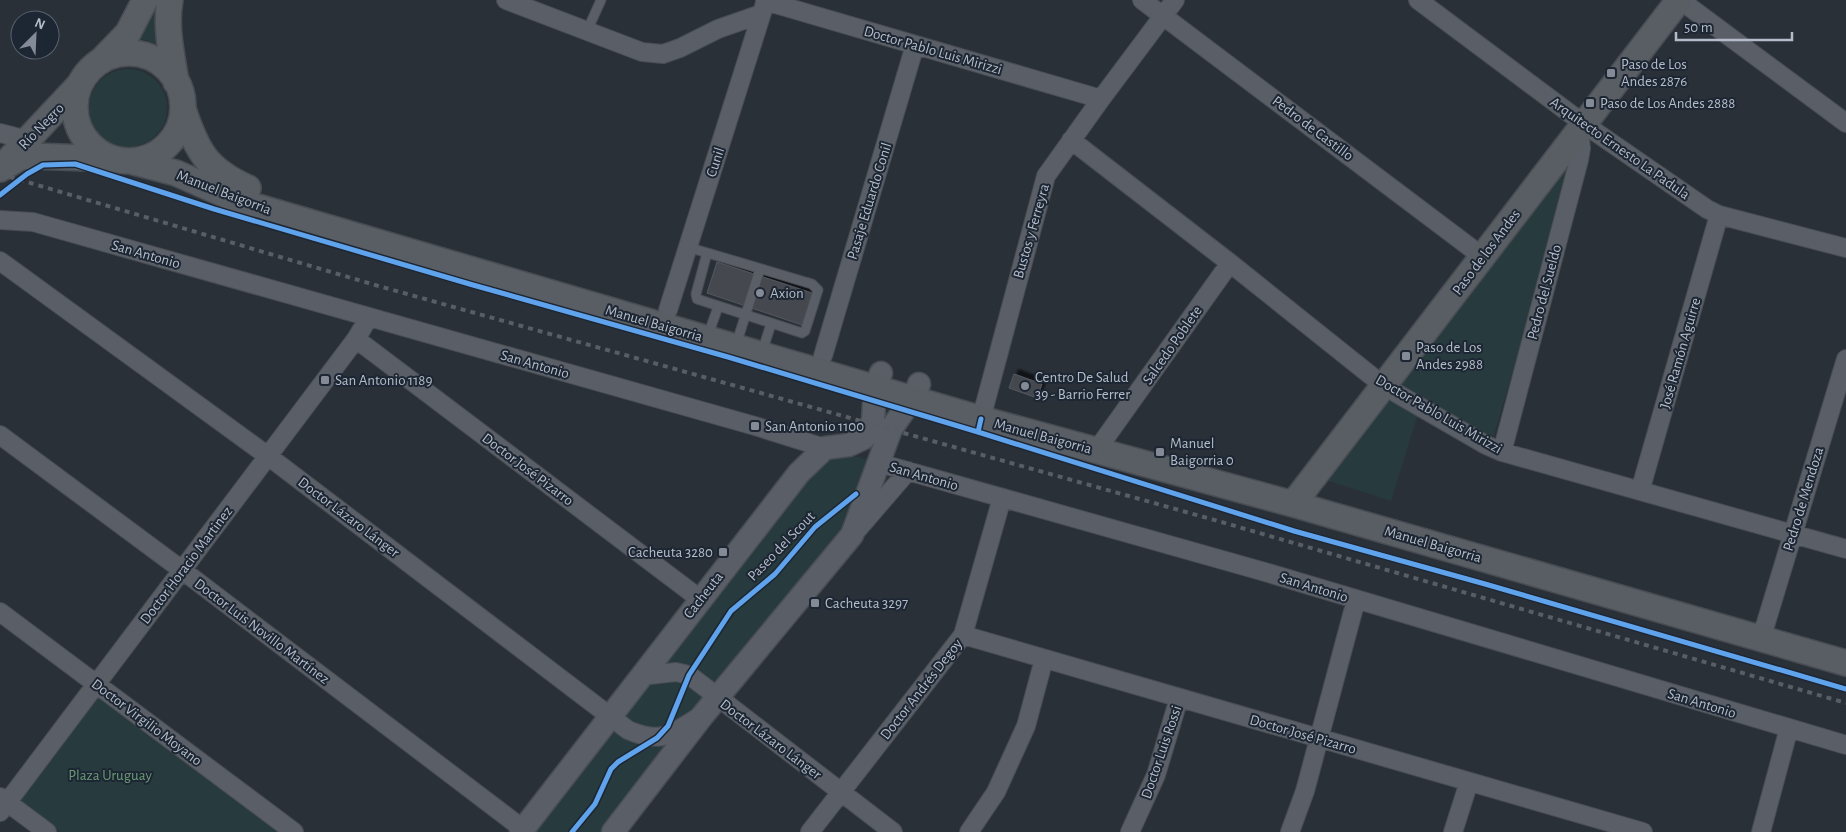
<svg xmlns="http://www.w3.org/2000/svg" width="1846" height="832" viewBox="0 0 1846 832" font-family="'Alegreya Sans',sans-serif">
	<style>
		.green { fill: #273a3e }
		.building { fill: #444950; stroke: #52575f; filter: url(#shadow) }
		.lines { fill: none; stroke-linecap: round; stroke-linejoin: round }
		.service-casing { stroke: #484c53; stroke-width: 11 }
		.minor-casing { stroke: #484c53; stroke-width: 20 }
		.tertiary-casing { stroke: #484c53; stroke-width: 25 }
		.secondary-casing { stroke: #484c53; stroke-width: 28 }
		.service { stroke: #5a5e66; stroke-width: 9 }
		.minor { stroke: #5a5e66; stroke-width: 18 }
		.tertiary { stroke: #5a5e66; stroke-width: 22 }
		.secondary { stroke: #595d64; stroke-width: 25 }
		.rail { stroke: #595d64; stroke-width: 4; stroke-dasharray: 5 5; stroke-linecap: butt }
		.cycleway-casing { stroke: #1d2633; stroke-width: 8 }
		.cycleway { stroke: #60a3ed; stroke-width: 5 }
		.poi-dot { fill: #848b96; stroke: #1d2633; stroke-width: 2 }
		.labels { text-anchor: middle; stroke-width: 4; stroke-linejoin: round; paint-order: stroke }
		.street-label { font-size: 15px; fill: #b4bcc9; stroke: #1d2633 }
		.poi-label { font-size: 15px; fill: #b4bcc9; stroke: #1d2633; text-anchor: start }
		.park-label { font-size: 15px; fill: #6b9a76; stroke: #1d2633 }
	</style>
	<defs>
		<filter id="shadow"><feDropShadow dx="4.5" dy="-4.5" stdDeviation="1" flood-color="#0009"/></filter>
	</defs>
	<rect width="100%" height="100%" fill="#2a3038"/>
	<path class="green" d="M 154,0 L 159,0 L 160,46 L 146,40 L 133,39 Z
		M89 108a39 39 0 1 1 78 0a39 39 0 1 1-78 0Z
		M 1572,160 L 1539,283 L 1494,435 L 1486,436 L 1399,384 Z
		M 1388,401 L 1419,411 L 1391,501 L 1323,479 Z
		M 825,448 L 879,463 L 859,520 L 613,832 L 521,832 Z
		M 99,695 L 281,832 L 60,832 L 19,801 Z"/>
	<path class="building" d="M 717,262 L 812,293 L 802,325 L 707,293 Z
		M 1014,374 L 1042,384 L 1037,398 L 1009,388 Z"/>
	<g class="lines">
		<g class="service-casing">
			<path id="service" d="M 587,31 L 601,0
				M 687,247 C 729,259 771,272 812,284 L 818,290 L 805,331 L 802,333 L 799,332 L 697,299 L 696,294 L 707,253
				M 707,338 L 718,307
				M 736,345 L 760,269
				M 762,352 L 771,324"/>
		</g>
		<g class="minor-casing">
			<path id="minor" d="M 506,0 L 642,52 L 663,54 L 680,48 L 718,29 L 761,14
				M 1142,0 L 1483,257
				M 1418,0 L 1584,124 L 1707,209 L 1719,215 L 1846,248
				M 1680,0 L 1846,123
				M 765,1 L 1101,99
				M 0,133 L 27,140
				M 1071,140 L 1230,263 L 1384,386 L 1486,445 L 1502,452 L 1846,549
				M 0,220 L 33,222 L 755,426 L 825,448
				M 0,261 L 268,456 L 628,730 C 660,744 670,735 697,718
				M 668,310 L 766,0
				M 356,339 L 700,599
				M 823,356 L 915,45
				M 981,419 L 1046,176 L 1101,99 L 1175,0
				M 0,435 L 182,570 L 523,829
				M 1096,451 L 1230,263
				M 1502,452 L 1579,160 L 1581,148 L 1579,131
				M 879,463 L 1265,572 L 1846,745
				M 1640,491 L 1719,215
				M 858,529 L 908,471
				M 0,612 L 294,832
				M 963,635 L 1643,832
				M 1757,637 L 1765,626 L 1846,359
				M 641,676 L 676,672 L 689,675 L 893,832
				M 0,797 L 47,832
				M 0,812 L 356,339 L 369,317
				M 810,832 L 963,635 L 1002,498
				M 969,832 L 996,792 L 1026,726 L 1044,659
				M 1130,832 L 1156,775 L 1179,698
				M 1290,832 L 1305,791 L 1356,600
				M 1453,832 L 1469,782
				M 1761,832 L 1789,728"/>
		</g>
		<g class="tertiary-casing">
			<path id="tertiary" d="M 521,832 L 799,473 L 825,448 L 849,445 L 864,438 L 873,421 L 875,388 L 881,373
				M 613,832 L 703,715 L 852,535 L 891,429 L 916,393 L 919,384"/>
		</g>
		<g class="secondary-casing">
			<path id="secondary" d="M 170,0 C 165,27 172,56 176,82
				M75 107a54 54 0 1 1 108 0a54 54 0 1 1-108 0Z
				M 101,61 L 128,33 L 145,0
				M 183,109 C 197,151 206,169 248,188
				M 130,161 L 176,173 L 244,203 L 981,419 L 1293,504 L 1846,663
				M 5,164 L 80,84
				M 0,169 L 21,157 L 33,156 L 112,159
				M 1293,504 L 1679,0"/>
		</g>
		<use href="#service" class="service"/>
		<use href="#minor" class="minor"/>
		<use href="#tertiary" class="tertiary"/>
		<use href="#secondary" class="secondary"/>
		<path class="rail" d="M 0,174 L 375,285 L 1211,519 L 1846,703"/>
		<g class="cycleway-casing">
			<path id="cycleway" d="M 0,195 L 27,174 L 43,165 L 75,164 L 214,209 L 473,285 L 728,357 L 978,432
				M 981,419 L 978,432 L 1294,531 L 1485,584 L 1846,689
				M 572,832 L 595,804 L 611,769 L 618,762 L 657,738 L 668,726 L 689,675 L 731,611 L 775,574 L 815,527 L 856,494"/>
		</g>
		<use href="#cycleway" class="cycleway"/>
	</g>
	<g class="poi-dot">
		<rect x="1606" y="68" width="10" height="10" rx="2.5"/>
		<rect x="1585" y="98" width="10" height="10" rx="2.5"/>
		<circle cx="760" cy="293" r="5"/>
		<rect x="1401" y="351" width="10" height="10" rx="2.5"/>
		<rect x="320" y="375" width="10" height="10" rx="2.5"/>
		<circle cx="1025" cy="386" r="5"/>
		<rect x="750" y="421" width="10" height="10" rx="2.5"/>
		<rect x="1155" y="447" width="10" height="10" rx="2.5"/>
		<rect x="718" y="547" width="10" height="10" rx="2.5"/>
		<rect x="810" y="598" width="10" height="10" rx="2.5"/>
	</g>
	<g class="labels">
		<g class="street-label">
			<text transform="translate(933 50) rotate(16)" y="5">Doctor Pablo Luis Mirizzi</text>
			<text transform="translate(41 126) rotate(-46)" y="5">Río Negro</text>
			<text transform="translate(1313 128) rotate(37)" y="5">Pedro de Castillo</text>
			<text transform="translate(1620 148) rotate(35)" y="5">Arquitecto Ernesto La Padula</text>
			<text transform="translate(715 162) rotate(-72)" y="5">Cunil</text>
			<text transform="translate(224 192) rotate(21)" y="5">Manuel Baigorria</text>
			<text transform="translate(869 201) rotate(-73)" y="5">Pasaje Eduardo Conil</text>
			<text transform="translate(1031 231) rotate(-74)" y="5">Bustos y Ferreyra</text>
			<text transform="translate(1486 252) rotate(-53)" y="5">Paso de los Andes</text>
			<text transform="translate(146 254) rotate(16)" y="5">San Antonio</text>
			<text transform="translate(1544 292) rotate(-75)" y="5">Pedro del Sueldo</text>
			<text transform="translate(654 323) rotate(16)" y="5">Manuel Baigorria</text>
			<text transform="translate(1172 345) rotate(-55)" y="5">Salcedo Poblete</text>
			<text transform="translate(1680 353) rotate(-74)" y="5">José Ramón Aguirre</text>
			<text transform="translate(535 364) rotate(16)" y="5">San Antonio</text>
			<text transform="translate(1439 414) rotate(30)" y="5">Doctor Pablo Luis Mirizzi</text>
			<text transform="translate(1043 436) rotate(15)" y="5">Manuel Baigorria</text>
			<text transform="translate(528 469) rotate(37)" y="5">Doctor José Pizarro</text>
			<text transform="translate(924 476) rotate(16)" y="5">San Antonio</text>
			<text transform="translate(1803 499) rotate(-73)" y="5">Pedro de Mendoza</text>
			<text transform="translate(349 517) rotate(37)" y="5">Doctor Lázaro Lánger</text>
			<text transform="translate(1433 544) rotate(16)" y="5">Manuel Baigorria</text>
			<text transform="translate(781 546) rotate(-46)" y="5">Paseo del Scout</text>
			<text transform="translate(186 565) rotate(-53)" y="5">Doctor Horacio Martinez</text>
			<text transform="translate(1314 587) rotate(17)" y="5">San Antonio</text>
			<text transform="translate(703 595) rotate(-52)" y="5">Cacheuta</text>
			<text transform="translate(262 631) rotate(37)" y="5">Doctor Luis Novillo Martínez</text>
			<text transform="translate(921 689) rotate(-52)" y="5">Doctor Andrés Degoy</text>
			<text transform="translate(1702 703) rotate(17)" y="5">San Antonio</text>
			<text transform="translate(147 722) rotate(37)" y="5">Doctor Virgilio Moyano</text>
			<text transform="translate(1303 734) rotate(16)" y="5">Doctor José Pizarro</text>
			<text transform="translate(771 739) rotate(37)" y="5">Doctor Lázaro Lánger</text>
			<text transform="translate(1161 752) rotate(-71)" y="5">Doctor Luis Rossi</text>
		</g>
		<g class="poi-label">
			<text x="1621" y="69">Paso de Los<tspan x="1621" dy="17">Andes 2876</tspan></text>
			<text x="1600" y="108">Paso de Los Andes 2888</text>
			<text x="770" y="298">Axion</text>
			<text x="1416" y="352">Paso de Los<tspan x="1416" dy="17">Andes 2988</tspan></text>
			<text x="1035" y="382">Centro De Salud<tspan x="1035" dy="17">39 - Barrio Ferrer</tspan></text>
			<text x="335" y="385">San Antonio 1189</text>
			<text x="765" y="431">San Antonio 1100</text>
			<text x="1170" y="448">Manuel<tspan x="1170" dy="17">Baigorria 0</tspan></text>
			<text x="713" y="557" text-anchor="end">Cacheuta 3280</text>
			<text x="825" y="608">Cacheuta 3297</text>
		</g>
		<g class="park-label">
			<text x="110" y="780">Plaza Uruguay</text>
		</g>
	</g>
	<g transform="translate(35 35) rotate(24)"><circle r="24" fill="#1d2633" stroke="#59626f"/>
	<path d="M0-4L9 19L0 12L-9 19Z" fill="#848b96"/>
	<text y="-8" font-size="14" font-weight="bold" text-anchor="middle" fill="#b4bcc9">N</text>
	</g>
	<path d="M1676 32v8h116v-8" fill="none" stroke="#b4bcc9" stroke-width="2.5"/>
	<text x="1684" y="32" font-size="15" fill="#b4bcc9" stroke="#1d2633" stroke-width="4" paint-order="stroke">50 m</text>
</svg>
